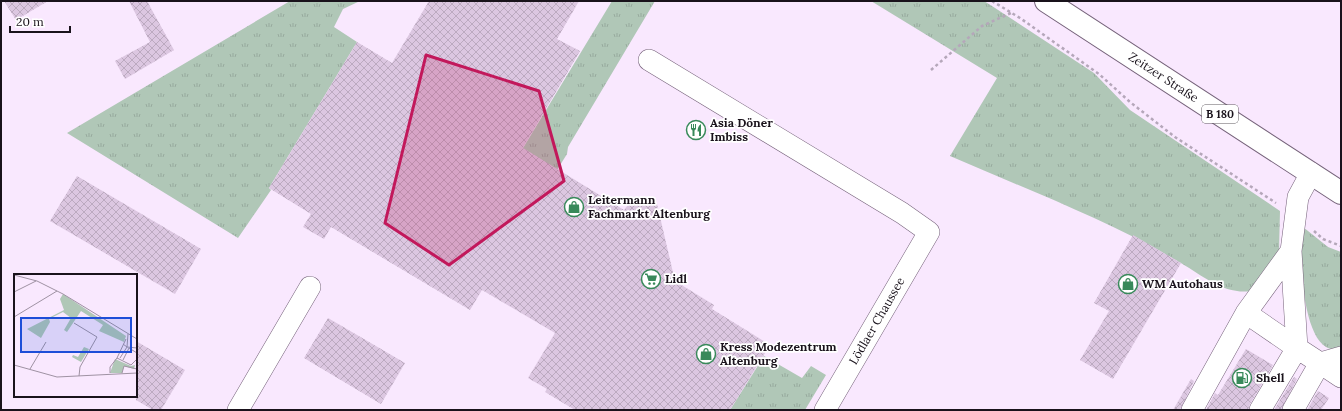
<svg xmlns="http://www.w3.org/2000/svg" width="1342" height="411" viewBox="0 0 1342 411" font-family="Lora,serif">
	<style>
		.grass { fill: url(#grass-tufts) }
		.building { fill: url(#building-cross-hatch) }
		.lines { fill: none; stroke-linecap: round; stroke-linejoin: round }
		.minor-casing { stroke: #76637b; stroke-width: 22 }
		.major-casing { stroke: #76637b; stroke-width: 24 }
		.path { stroke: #b5a7ba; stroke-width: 2.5; stroke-dasharray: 3 3; stroke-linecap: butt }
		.minor { stroke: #fff; stroke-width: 21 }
		.major { stroke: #fff; stroke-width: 22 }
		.marked { fill: #c2185b; fill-opacity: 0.2; stroke: #c2185b; stroke-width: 3; stroke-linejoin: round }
		.labels { text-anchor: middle; stroke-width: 3.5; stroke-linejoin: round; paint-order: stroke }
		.shield { fill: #fff; stroke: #5e595f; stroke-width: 1 }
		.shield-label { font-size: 11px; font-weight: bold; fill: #19121b }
		.street-label { font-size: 12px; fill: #19121b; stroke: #fff }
		.poi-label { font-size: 12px; font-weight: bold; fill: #19121b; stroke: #fff; text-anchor: start }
		.inset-road { fill: none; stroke: #9f92a3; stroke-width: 1 }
		.view { fill: #1d4ed8; fill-opacity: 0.15; stroke: #1d4ed8; stroke-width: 2 }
		.inset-edge { fill: none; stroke: #19121b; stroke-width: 2 }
	</style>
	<defs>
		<pattern id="grass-tufts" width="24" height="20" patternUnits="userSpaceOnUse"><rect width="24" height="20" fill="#b0c7b7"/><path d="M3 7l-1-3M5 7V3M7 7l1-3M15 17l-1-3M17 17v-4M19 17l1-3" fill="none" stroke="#97aa9d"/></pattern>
		<pattern id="building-cross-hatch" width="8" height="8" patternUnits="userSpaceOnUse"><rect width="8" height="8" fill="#dcc7e1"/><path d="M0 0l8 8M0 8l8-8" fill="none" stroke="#bcaac0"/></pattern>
	</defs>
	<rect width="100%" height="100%" fill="#f9e8fe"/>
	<path class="grass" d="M 290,1 L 360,1 L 343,9 L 334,27 L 357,42 L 269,188 L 271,190 L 238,238 L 67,133 Z
		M 612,1 L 655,1 L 568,147 L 567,154 L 557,170 L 523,148 Z
		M 871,1 L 984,1 L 992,6 L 1094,73 L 1130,110 L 1280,211 L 1279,252 L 1252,291 C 1225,295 1204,277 1181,263 C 1108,220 1028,190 950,156 L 997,78 Z
		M 1303,227 L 1328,247 L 1341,252 L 1341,349 C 1336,349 1330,350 1326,347 C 1302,333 1298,252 1303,227 Z
		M 764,356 L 802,378 L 811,366 L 826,375 L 805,410 L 730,410 Z"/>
	<path class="building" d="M 4,1 L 48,1 L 16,20 Z
		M 129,1 L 147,1 L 174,50 L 125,79 L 115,61 L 150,42 Z
		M 429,1 L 579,1 L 557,39 L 580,51 L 523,148 L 624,210 L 631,201 L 646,198 L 657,204 L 675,281 L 714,305 L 712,309 L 770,345 L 730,410 L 575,410 L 545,392 L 547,389 L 528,378 L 555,333 L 482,290 L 470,310 L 331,227 L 324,239 L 303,227 L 311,214 L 269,188 L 357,42 L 392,63 Z
		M 77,176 L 201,249 L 175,294 L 50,221 Z
		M 1133,235 L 1181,263 L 1113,379 L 1080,360 L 1109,311 L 1094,303 Z
		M 328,318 L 405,363 L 381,404 L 304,358 Z
		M 136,341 L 185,370 L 161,410 L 153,410 L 136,400 Z
		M 1246,349 L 1273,365 L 1250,404 L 1248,410 L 1206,410 L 1215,393 L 1218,395 Z
		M 1294,377 L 1297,379 L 1281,410 L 1274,410 Z
		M 1191,379 L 1194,381 L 1180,410 L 1173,410 Z
		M 1318,391 L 1329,398 L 1321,410 L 1307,410 Z"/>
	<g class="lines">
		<g class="minor-casing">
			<path id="minor" d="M 649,60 L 902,213 L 929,232 L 825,410
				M 1311,173 L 1298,197 L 1291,251 L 1297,348 L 1320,363 L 1341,357
				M 1246,313 L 1297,348 L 1260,410
				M 238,410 L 310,287
				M 1192,410 L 1246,313 L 1291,251
				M 1293,410 L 1320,363 L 1341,377"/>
		</g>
		<g class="major-casing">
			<g id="major">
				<path id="s1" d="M 1046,1 L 1341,193"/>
			</g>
		</g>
		<path class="path" d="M 992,1 L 1020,18 L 1099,74 L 1130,102 L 1175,137 L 1276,203
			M 931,70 L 982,26 L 1011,13
			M 1314,231 L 1323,239 L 1341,246"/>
		<use href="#minor" class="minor"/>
		<use href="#major" class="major"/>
	</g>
	<path class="marked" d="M 426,55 L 539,91 L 564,181 L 449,265 L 385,223 Z"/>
	<defs>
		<g id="restaurant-ring" transform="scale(1)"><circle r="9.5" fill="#fff" stroke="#38895a" stroke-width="1.5"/><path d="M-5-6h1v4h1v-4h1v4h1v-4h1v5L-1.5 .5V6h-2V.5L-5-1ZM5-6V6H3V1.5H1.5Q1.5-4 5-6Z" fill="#38895a"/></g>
		<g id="shop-ring" transform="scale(1)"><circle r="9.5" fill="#fff" stroke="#38895a" stroke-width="1.5"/><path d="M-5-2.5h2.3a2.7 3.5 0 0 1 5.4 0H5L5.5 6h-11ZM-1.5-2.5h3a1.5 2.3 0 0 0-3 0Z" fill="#38895a"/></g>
		<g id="supermarket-ring" transform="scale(1)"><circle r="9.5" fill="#fff" stroke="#38895a" stroke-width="1.5"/><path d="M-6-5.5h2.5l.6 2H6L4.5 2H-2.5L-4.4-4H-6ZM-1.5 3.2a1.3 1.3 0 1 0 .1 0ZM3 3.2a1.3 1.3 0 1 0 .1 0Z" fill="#38895a"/></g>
		<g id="fuel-ring" transform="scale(1)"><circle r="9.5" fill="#fff" stroke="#38895a" stroke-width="1.5"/><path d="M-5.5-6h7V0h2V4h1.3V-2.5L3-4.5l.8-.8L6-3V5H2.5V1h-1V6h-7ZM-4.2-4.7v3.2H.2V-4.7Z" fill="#38895a"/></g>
	</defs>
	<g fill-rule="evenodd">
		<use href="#restaurant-ring" x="696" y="130"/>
		<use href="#shop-ring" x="574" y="207"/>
		<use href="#supermarket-ring" x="651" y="279"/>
		<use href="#shop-ring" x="1128" y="284"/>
		<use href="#shop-ring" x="706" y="354"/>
		<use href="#fuel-ring" x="1242" y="378"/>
	</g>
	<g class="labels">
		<rect class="shield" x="1202" y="105" width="36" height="18" rx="3"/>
		<g class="shield-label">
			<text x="1220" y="118">B 180</text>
		</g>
		<g class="street-label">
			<text dy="4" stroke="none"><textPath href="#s1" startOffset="140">Zeitzer Straße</textPath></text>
			<text transform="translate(877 321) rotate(-60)" y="4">Lödlaer Chaussee</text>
		</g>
		<g class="poi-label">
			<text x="710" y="127">Asia Döner<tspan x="710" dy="14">Imbiss</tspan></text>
			<text x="588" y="204">Leitermann<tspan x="588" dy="14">Fachmarkt Altenburg</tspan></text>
			<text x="665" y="283">Lidl</text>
			<text x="1142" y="288">WM Autohaus</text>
			<text x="720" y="351">Kress Modezentrum<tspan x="720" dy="14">Altenburg</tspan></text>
			<text x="1256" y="382">Shell</text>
		</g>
	</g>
	<g transform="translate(14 274)">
		<rect width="123" height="123" fill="#f9e8fe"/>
		<path d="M 49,20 L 112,62 L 110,68 L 85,57 L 89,51 L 67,37 L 53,58 L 50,56 L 57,44 L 49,38 L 35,45 L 36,48 L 27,64 L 13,55 L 50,36 L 46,25 ZM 70,73 L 75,75 L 67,88 L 58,83 L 59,81 L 64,83 ZM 101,85 L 117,92 L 121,91 L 120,95 L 110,92 L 108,99 L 96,99 Z" fill="#b0c7b7"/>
		<path class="inset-road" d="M 0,1 L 23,7 L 49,20 L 123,65M 0,18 L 22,7M 0,43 L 43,17M 60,49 L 83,63 L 66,93 L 65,102M 114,60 L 113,73 L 123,74M 103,84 L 112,65M 106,84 L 113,73 L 109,70M 109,86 L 115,74 L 123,79M 0,91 L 43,103 L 123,99M 16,95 L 32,68M 96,99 L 96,93 L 103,84 L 117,91 L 123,85M 108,99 L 110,92 L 123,95"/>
		<path class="view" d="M 7,44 L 117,44 L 117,78 L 7,78 Z"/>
		<rect width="123" height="123" class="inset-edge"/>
	</g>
	<rect width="1342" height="411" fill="none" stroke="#19121b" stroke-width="4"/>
	<path d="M10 26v6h60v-6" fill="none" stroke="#19121b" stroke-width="2"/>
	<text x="16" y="26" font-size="12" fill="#19121b" stroke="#ffffff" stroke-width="3" paint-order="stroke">20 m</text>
</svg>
